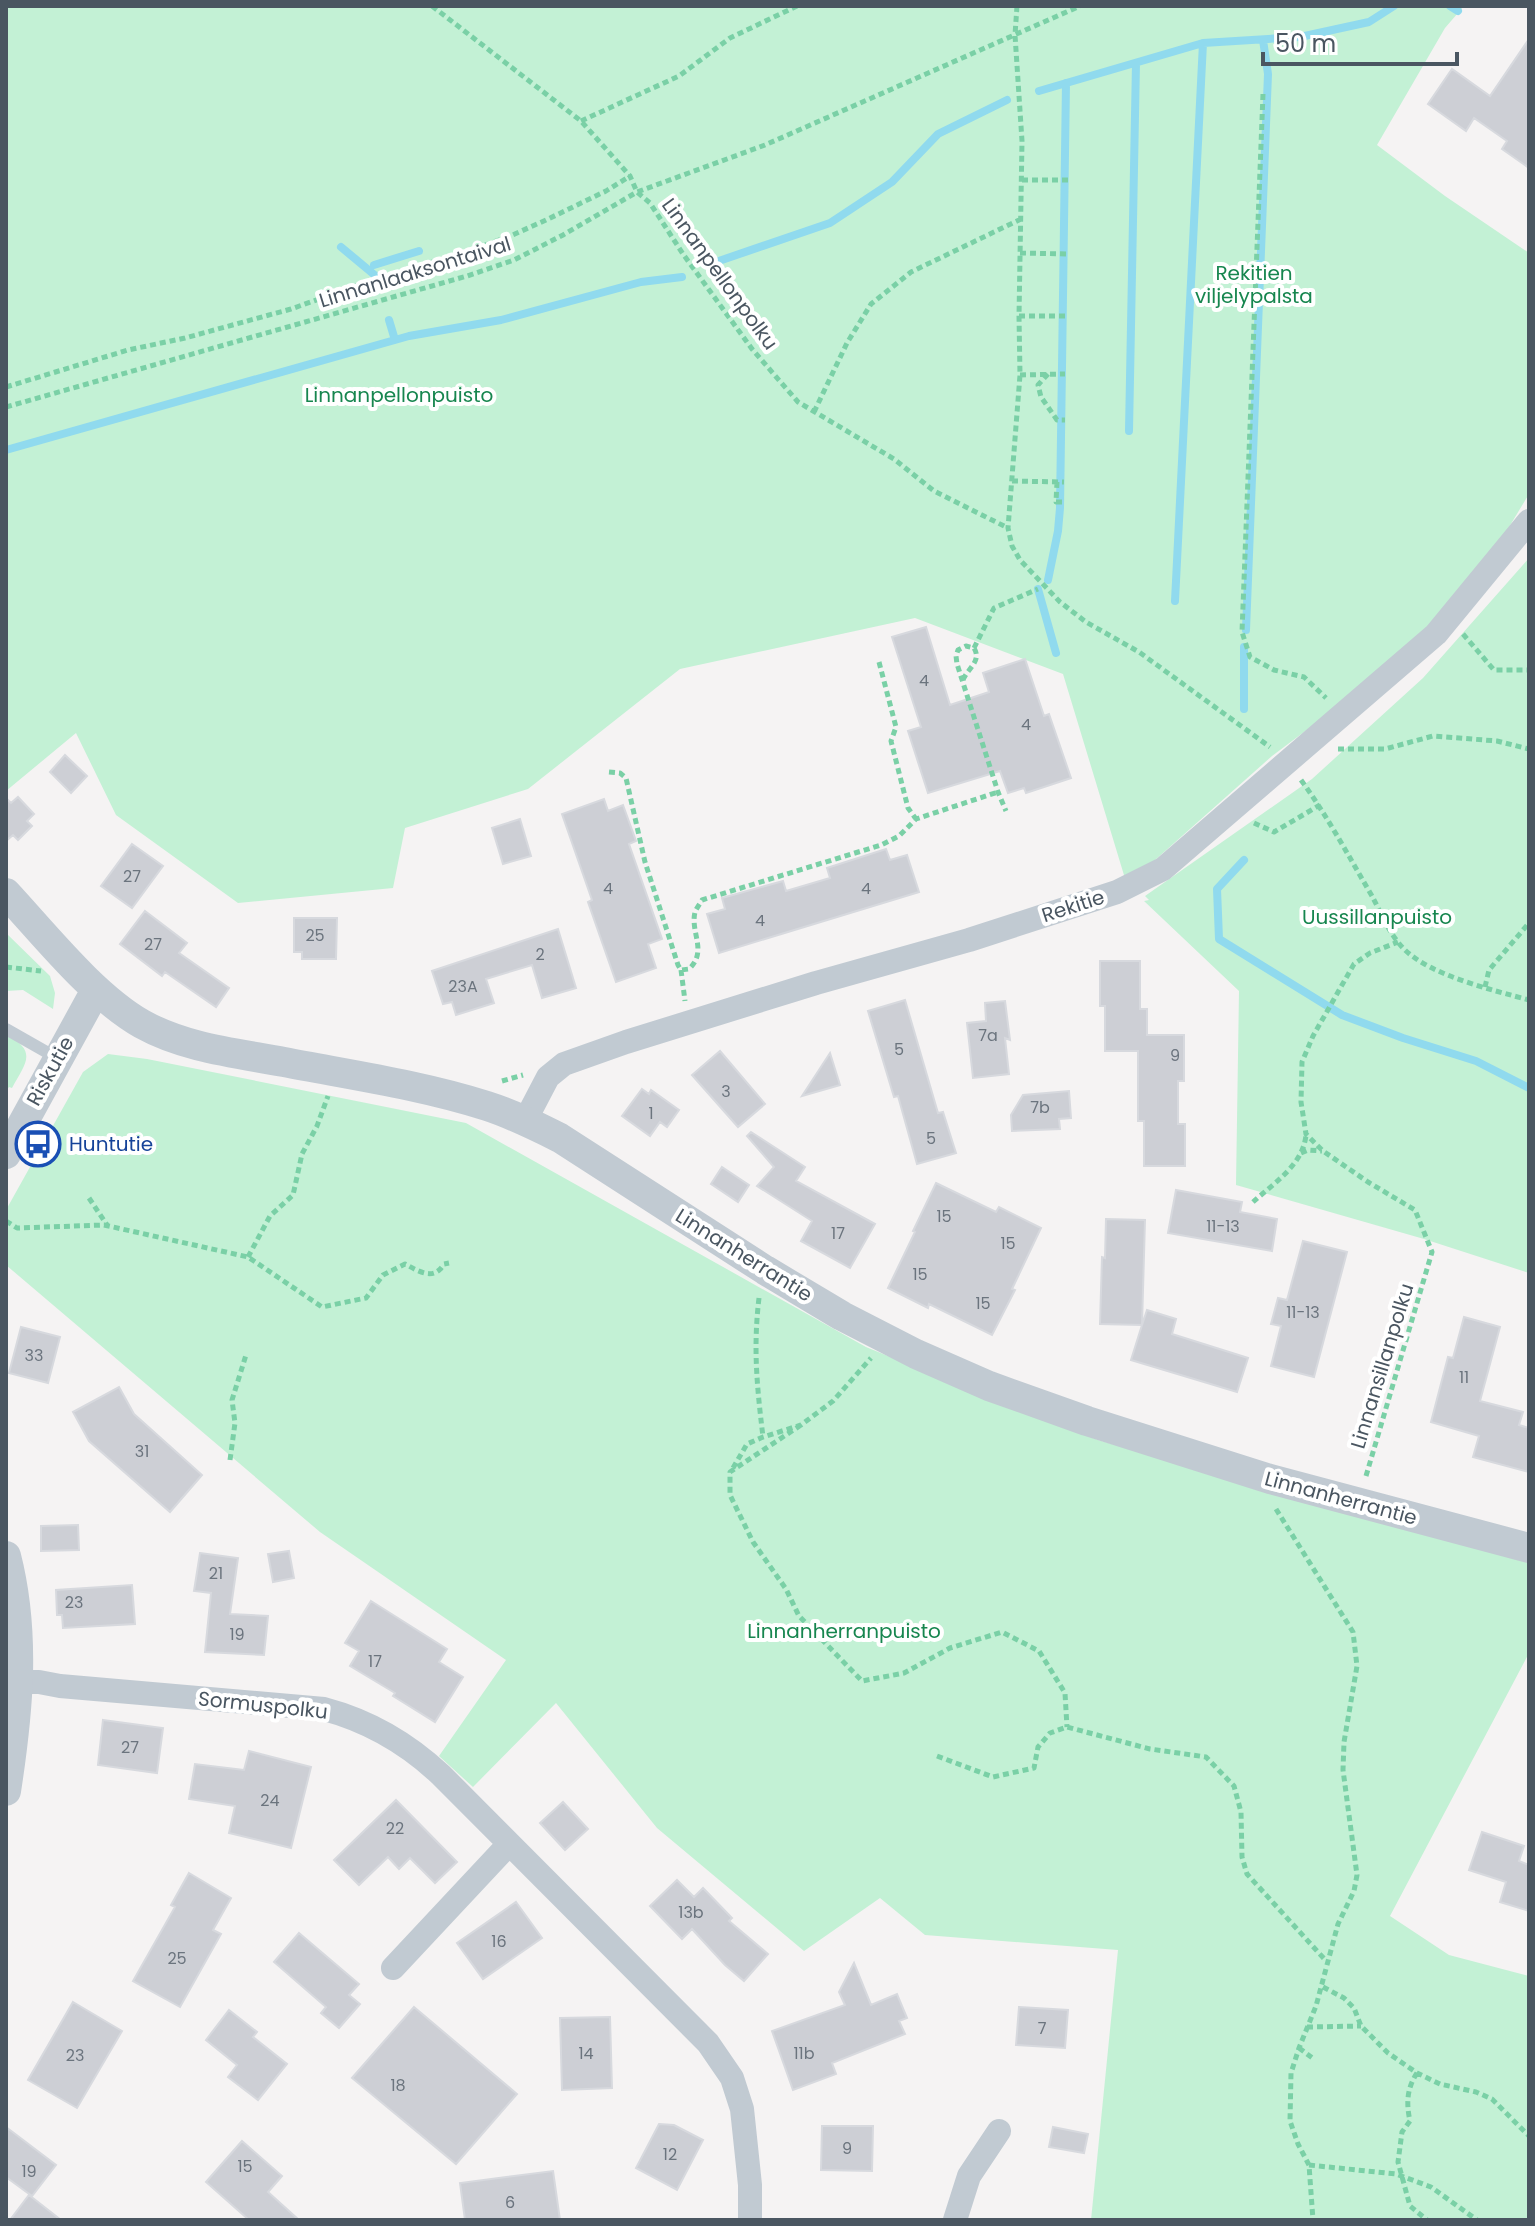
<svg xmlns="http://www.w3.org/2000/svg" width="1535" height="2226" viewBox="0 0 1535 2226" font-family="Poppins,sans-serif">
	<style>
		.green { fill: #c3f1d5 }
		.lines { fill: none; stroke-linecap: round; stroke-linejoin: round }
		.stream { stroke: #90daee; stroke-width: 8 }
		.building { fill: #cdcfd5; stroke: #d7d9de; stroke-width: 2 }
		.path { stroke: #7ad0a6; stroke-width: 5; stroke-dasharray: 6 4; stroke-linecap: butt }
		.service { stroke: #c1cad2; stroke-width: 12 }
		.minor { stroke: #c1cad2; stroke-width: 24 }
		.tertiary { stroke: #c1cad2; stroke-width: 30 }
		.labels { text-anchor: middle; stroke-width: 8; stroke-linejoin: round; paint-order: stroke }
		.number-label { font-size: 16px; fill: #6b747e }
		.street-label { font-size: 20px; fill: #4a5661; stroke: #fff }
		.park-label { font-size: 20px; fill: #17864f; stroke: #fff }
		.transit-label { font-size: 20px; fill: #164399; stroke: #fff; text-anchor: start }
	</style>
	<rect width="100%" height="100%" fill="#f5f3f3"/>
	<path class="green" d="M 6,6 L 1464,6 L 1445,28 L 1377,145 L 1445,196 L 1529,253 L 1529,494 L 1503,537 L 1429,630 L 1352,696 L 1272,756 L 1127,885 L 1063,674 L 915,618 L 680,669 L 528,789 L 405,828 L 393,888 L 238,903 L 116,815 L 76,733 L 6,791 Z
		M 1529,558 L 1529,1273 L 1424,1239 L 1236,1185 L 1239,991 L 1144,901 L 1149,900 L 1145,896 L 1312,779 L 1423,678 Z
		M 6,933 L 50,976 L 55,993 L 53,1009 L 23,990 L 6,991 Z
		M 6,1034 C 38,1052 26,1062 12,1088 L 9,1087 L 6,1091 Z
		M 108,1054 L 147,1059 L 466,1123 L 866,1347 L 1003,1403 L 1098,1440 L 1529,1563 L 1529,1653 L 1390,1916 L 1449,1955 L 1529,1976 L 1529,2220 L 1091,2220 L 1118,1950 L 925,1935 L 880,1898 L 804,1951 L 657,1828 L 556,1703 L 473,1787 L 439,1756 L 506,1660 L 320,1532 L 6,1265 L 6,1210 L 83,1072 Z"/>
	<g class="lines">
		<path class="stream" d="M 1450,6 L 1458,11
			M 1039,91 L 1203,43 L 1300,37 L 1369,22 L 1394,6
			M 341,247 L 377,277
			M 713,263 L 830,223 L 892,182 L 938,134 L 1007,100
			M 374,265 L 419,251
			M 389,320 L 395,340
			M 1129,431 L 1136,63
			M 6,450 L 409,336 L 501,320 L 641,282 L 682,277
			M 1048,580 L 1058,531 L 1060,508 L 1066,83
			M 1038,589 L 1056,653
			M 1175,601 L 1203,43
			M 1246,630 L 1268,74 L 1263,40
			M 1244,647 L 1244,709
			M 1244,860 L 1217,889 L 1219,939 L 1342,1015 L 1403,1038 L 1476,1061 L 1529,1088"/>
	</g>
	<path class="building" d="M 1529,39 L 1529,168 L 1502,149 L 1507,141 L 1474,118 L 1466,131 L 1428,104 L 1452,69 L 1490,96 Z
		M 926,627 L 950,705 L 989,692 L 983,673 L 1025,659 L 1044,716 L 1049,714 L 1071,778 L 1026,793 L 1024,788 L 1008,793 L 1000,771 L 928,793 L 908,731 L 921,727 L 892,637 Z
		M 65,755 L 87,776 L 71,793 L 50,772 Z
		M 18,797 L 34,814 L 27,821 L 32,826 L 18,840 L 13,835 L 6,841 L 6,798 L 11,803 Z
		M 604,799 L 608,811 L 623,805 L 636,841 L 629,844 L 662,939 L 648,944 L 656,968 L 616,982 L 588,902 L 592,900 L 562,814 Z
		M 520,819 L 531,856 L 503,864 L 492,828 Z
		M 132,844 L 163,866 L 132,908 L 101,886 Z
		M 886,849 L 890,860 L 907,855 L 919,892 L 719,953 L 707,914 L 725,909 L 722,898 L 783,881 L 786,891 L 830,878 L 827,868 Z
		M 145,911 L 187,943 L 179,953 L 229,988 L 216,1007 L 165,972 L 162,976 L 120,944 Z
		M 294,918 L 337,918 L 336,959 L 302,959 L 302,952 L 294,952 Z
		M 558,929 L 576,988 L 542,998 L 532,965 L 486,979 L 494,1003 L 456,1015 L 452,1002 L 443,1004 L 432,971 Z
		M 1100,961 L 1140,961 L 1140,1009 L 1147,1009 L 1147,1035 L 1184,1035 L 1184,1081 L 1178,1081 L 1178,1124 L 1185,1124 L 1185,1166 L 1144,1166 L 1144,1121 L 1138,1121 L 1138,1051 L 1105,1051 L 1105,1006 L 1100,1006 Z
		M 905,1000 L 938,1113 L 943,1112 L 956,1153 L 917,1164 L 898,1096 L 894,1097 L 868,1011 Z
		M 1005,1001 L 1010,1040 L 1005,1038 L 1009,1074 L 973,1078 L 967,1023 L 986,1021 L 985,1003 Z
		M 720,1051 L 765,1104 L 738,1127 L 692,1075 Z
		M 830,1053 L 840,1085 L 802,1096 Z
		M 642,1089 L 649,1094 L 651,1090 L 679,1110 L 667,1127 L 660,1122 L 650,1136 L 622,1116 Z
		M 1069,1091 L 1071,1118 L 1059,1119 L 1060,1129 L 1012,1131 L 1011,1115 L 1023,1095 Z
		M 751,1132 L 805,1167 L 796,1181 L 875,1224 L 850,1268 L 801,1241 L 812,1221 L 757,1186 L 774,1167 L 747,1136 Z
		M 722,1167 L 749,1185 L 738,1202 L 711,1184 Z
		M 936,1183 L 996,1212 L 999,1207 L 1041,1228 L 1012,1289 L 1015,1290 L 992,1335 L 929,1304 L 928,1308 L 888,1288 L 915,1232 L 913,1231 Z
		M 1176,1190 L 1242,1202 L 1240,1212 L 1277,1219 L 1272,1251 L 1168,1233 Z
		M 1106,1219 L 1145,1220 L 1142,1325 L 1147,1310 L 1176,1319 L 1172,1334 L 1248,1358 L 1237,1392 L 1131,1360 L 1142,1325 L 1100,1324 L 1102,1257 L 1105,1258 Z
		M 1303,1241 L 1347,1252 L 1314,1377 L 1271,1366 L 1281,1326 L 1271,1324 L 1278,1298 L 1287,1300 Z
		M 1464,1317 L 1500,1327 L 1480,1401 L 1523,1412 L 1519,1425 L 1529,1428 L 1529,1472 L 1473,1457 L 1479,1436 L 1431,1422 L 1448,1357 L 1453,1358 Z
		M 21,1327 L 60,1337 L 48,1383 L 9,1373 Z
		M 119,1387 L 134,1414 L 202,1475 L 170,1512 L 89,1441 L 73,1412 Z
		M 78,1525 L 79,1550 L 41,1551 L 41,1526 Z
		M 289,1551 L 294,1578 L 273,1582 L 268,1554 Z
		M 200,1553 L 238,1558 L 230,1614 L 268,1616 L 264,1655 L 205,1652 L 211,1593 L 194,1591 Z
		M 132,1585 L 135,1624 L 63,1628 L 62,1615 L 57,1615 L 56,1590 Z
		M 371,1601 L 447,1649 L 439,1662 L 463,1677 L 435,1722 L 393,1696 L 395,1693 L 350,1666 L 359,1651 L 345,1643 Z
		M 103,1720 L 163,1728 L 157,1773 L 98,1765 Z
		M 249,1751 L 311,1767 L 291,1848 L 229,1833 L 235,1806 L 189,1799 L 195,1764 L 244,1770 Z
		M 396,1800 L 457,1862 L 435,1883 L 410,1858 L 399,1869 L 388,1857 L 359,1885 L 334,1860 Z
		M 563,1802 L 588,1829 L 565,1850 L 540,1823 Z
		M 1482,1832 L 1524,1846 L 1519,1861 L 1529,1865 L 1529,1911 L 1500,1902 L 1506,1882 L 1469,1870 Z
		M 189,1873 L 231,1898 L 213,1930 L 221,1934 L 180,2007 L 133,1981 L 175,1907 L 171,1905 Z
		M 677,1880 L 694,1897 L 703,1888 L 732,1918 L 729,1921 L 768,1954 L 744,1981 L 725,1965 L 692,1929 L 682,1939 L 650,1906 Z
		M 516,1902 L 542,1938 L 483,1979 L 457,1943 Z
		M 299,1933 L 359,1984 L 349,1995 L 360,2004 L 339,2028 L 321,2013 L 326,2007 L 274,1962 Z
		M 854,1963 L 871,2005 L 897,1994 L 907,2018 L 899,2021 L 905,2034 L 832,2063 L 836,2074 L 793,2090 L 772,2031 L 845,2005 L 839,1992 Z
		M 73,2002 L 122,2031 L 77,2108 L 28,2080 Z
		M 414,2007 L 517,2094 L 456,2164 L 352,2078 Z
		M 1019,2007 L 1068,2010 L 1065,2048 L 1016,2045 Z
		M 229,2010 L 257,2032 L 253,2037 L 287,2064 L 258,2100 L 228,2077 L 237,2065 L 206,2040 Z
		M 610,2017 L 612,2088 L 562,2090 L 560,2018 Z
		M 659,2124 L 674,2125 L 703,2140 L 677,2190 L 636,2168 Z
		M 822,2126 L 873,2126 L 872,2171 L 821,2170 Z
		M 6,2127 L 56,2165 L 32,2196 L 6,2177 Z
		M 1053,2127 L 1088,2134 L 1084,2153 L 1049,2147 Z
		M 242,2141 L 282,2176 L 268,2192 L 299,2220 L 249,2220 L 206,2182 Z
		M 553,2171 L 560,2220 L 465,2220 L 460,2183 Z
		M 29,2195 L 61,2220 L 10,2220 Z"/>
	<g class="lines">
		<path class="path" d="M 432,6 L 581,121 L 630,176 L 637,192 L 650,203 L 683,254 L 752,349 L 798,402 L 894,459 L 934,491 L 1008,528
			M 1017,6 L 1015,35 L 1022,141 L 1019,316 L 1020,375 L 1008,528 L 1012,546 L 1020,560 L 1060,602 L 1086,622 L 1139,652 L 1270,747
			M 1263,94 L 1242,632 L 1250,657 L 1274,670 L 1304,677 L 1326,698
			M 581,121 L 679,76 L 730,38 L 797,6
			M 1022,180 L 1068,180
			M 1020,253 L 1068,254
			M 1019,316 L 1066,316
			M 1048,374 L 1038,385 L 1041,397 L 1057,420 L 1065,420
			M 1020,375 L 1065,374
			M 6,387 L 128,350 L 185,338 L 291,309 L 361,284 L 462,253 L 508,237 L 546,220 L 606,191 L 630,176
			M 6,407 L 467,276 L 514,260 L 563,235 L 637,192 L 765,145 L 1080,6
			M 814,412 L 847,343 L 871,304 L 911,272 L 1021,219
			M 1012,481 L 1064,482
			M 1057,482 L 1056,502 L 1063,502
			M 1463,634 L 1494,670 L 1529,670
			M 974,648 L 994,608 L 1038,589
			M 879,662 L 896,727 L 891,741 L 908,808 L 916,819
			M 963,680 C 968,668 982,661 974,648 L 966,646 L 958,650 L 956,656 L 957,664 L 998,792 L 1006,811
			M 1338,749 L 1385,749 L 1433,736 L 1497,741 L 1529,749
			M 609,772 L 620,773 L 626,778 L 645,862 L 678,965 L 681,970 L 689,969 C 708,951 690,933 695,912 C 696,909 701,902 702,900 L 881,845 L 899,836 L 916,819 L 998,792
			M 1301,780 C 1328,817 1349,857 1372,896 C 1381,913 1390,935 1404,949 C 1431,976 1493,990 1529,1000
			M 1254,823 L 1274,832 L 1320,805
			M 6,967 L 41,971
			M 681,970 L 685,1001
			M 1485,987 L 1489,970 L 1529,923
			M 502,1081 L 523,1075
			M 1301,1153 L 1308,1150 L 1322,1151
			M 89,1198 L 107,1225
			M 1253,1202 C 1274,1183 1303,1165 1306,1135
			M 6,1221 L 17,1228 L 104,1225 L 248,1257 L 322,1307 L 366,1298 L 383,1275 L 405,1264 C 420,1272 434,1281 444,1264 L 449,1263
			M 248,1257 L 270,1216 L 293,1195 L 302,1154 L 317,1126 L 328,1096
			M 759,1298 C 753,1348 757,1387 763,1437
			M 801,1425 L 730,1472 L 730,1495 L 753,1542 L 786,1589 L 799,1616 L 862,1681 L 904,1673 L 950,1648 L 1002,1632 L 1039,1651 L 1065,1693 L 1067,1727
			M 230,1460 L 235,1423 L 232,1400 L 246,1355
			M 733,1468 L 747,1444 L 763,1437 L 801,1425 L 833,1401 L 871,1358
			M 1366,1476 L 1432,1252 L 1415,1210 L 1368,1182 L 1323,1151 L 1306,1134 L 1301,1102 L 1302,1062 L 1313,1036 L 1354,964 L 1370,953 L 1398,942
			M 1276,1509 L 1353,1632 L 1357,1666 L 1344,1742 L 1343,1770 L 1357,1875 L 1354,1891 L 1338,1924 L 1316,2006 L 1299,2048 L 1291,2073 L 1290,2121 L 1298,2144 L 1309,2165 L 1313,2220
			M 937,1756 L 993,1777 L 1034,1768 L 1038,1747 L 1050,1733 L 1067,1727 L 1150,1749 L 1206,1757 L 1234,1786 L 1241,1812 L 1242,1857 L 1247,1874 L 1328,1963
			M 1323,1987 L 1344,1998 L 1354,2008 L 1361,2026 L 1388,2053 L 1417,2073 L 1440,2084 L 1476,2092 L 1492,2099 L 1529,2136
			M 1307,2027 L 1361,2026
			M 1299,2048 L 1315,2060
			M 1417,2073 C 1407,2088 1406,2103 1410,2121 L 1402,2132 L 1398,2162 L 1410,2206 L 1427,2220
			M 1309,2165 L 1396,2174 L 1431,2187 L 1477,2220"/>
		<path class="service" d="M 6,1029 L 57,1058"/>
		<path class="minor" d="M 525,1121 L 548,1077 L 564,1064 L 626,1042 L 816,983 L 969,940 L 1117,892 L 1163,869 L 1436,634 L 1529,521
			M 19,1682 L 39,1682 L 60,1686 L 324,1709 C 369,1721 407,1743 441,1775 L 708,2043 L 732,2078 L 742,2109 L 750,2185 L 750,2220
			M 393,1968 L 509,1844
			M 955,2220 L 969,2176 L 999,2131"/>
		<path class="tertiary" d="M 6,893 C 45,935 93,996 142,1024 C 185,1048 236,1053 284,1062 C 351,1075 421,1085 487,1106 C 512,1114 536,1126 560,1138 L 765,1270 L 842,1316 L 916,1354 L 989,1386 L 1087,1421 L 1270,1479 L 1529,1548
			M 6,1154 L 96,990
			M 6,1556 C 26,1634 18,1713 6,1791"/>
	</g>
	<defs>
		<g id="bus-ring" transform="scale(2.3)"><circle r="9.5" fill="#fff" stroke="#1a4fb4" stroke-width="1.5"/><path d="M-5-6H5V4H4V6H2V4H-2V6H-4V4H-5ZM-3.5-4V0h7V-4ZM-3.5 1.2v1.5H-2V1.2ZM2 1.2v1.5H3.5V1.2Z" fill="#1a4fb4"/></g>
	</defs>
	<g fill-rule="evenodd">
		<use href="#bus-ring" x="38" y="1144"/>
	</g>
	<g class="labels">
		<g class="number-label">
			<text x="924" y="686">4</text>
			<text x="1026" y="730">4</text>
			<text x="132" y="882">27</text>
			<text x="608" y="894">4</text>
			<text x="866" y="894">4</text>
			<text x="760" y="926">4</text>
			<text x="315" y="941">25</text>
			<text x="153" y="950">27</text>
			<text x="540" y="960">2</text>
			<text x="463" y="992">23A</text>
			<text x="988" y="1041">7a</text>
			<text x="899" y="1055">5</text>
			<text x="1175" y="1061">9</text>
			<text x="726" y="1097">3</text>
			<text x="1040" y="1113">7b</text>
			<text x="651" y="1119">1</text>
			<text x="931" y="1144">5</text>
			<text x="944" y="1222">15</text>
			<text x="1223" y="1232">11-13</text>
			<text x="838" y="1239">17</text>
			<text x="1008" y="1249">15</text>
			<text x="920" y="1280">15</text>
			<text x="983" y="1309">15</text>
			<text x="1303" y="1318">11-13</text>
			<text x="34" y="1361">33</text>
			<text x="1464" y="1383">11</text>
			<text x="142" y="1457">31</text>
			<text x="216" y="1579">21</text>
			<text x="74" y="1608">23</text>
			<text x="237" y="1640">19</text>
			<text x="375" y="1667">17</text>
			<text x="130" y="1753">27</text>
			<text x="270" y="1806">24</text>
			<text x="395" y="1834">22</text>
			<text x="691" y="1918">13b</text>
			<text x="499" y="1947">16</text>
			<text x="177" y="1964">25</text>
			<text x="1042" y="2034">7</text>
			<text x="586" y="2059">14</text>
			<text x="804" y="2059">11b</text>
			<text x="75" y="2061">23</text>
			<text x="398" y="2091">18</text>
			<text x="847" y="2154">9</text>
			<text x="670" y="2160">12</text>
			<text x="245" y="2172">15</text>
			<text x="29" y="2177">19</text>
			<text x="510" y="2208">6</text>
		</g>
		<g class="street-label">
			<text transform="translate(415 272) rotate(-17)" y="7">Linnanlaaksontaival</text>
			<text transform="translate(720 274) rotate(54)" y="7">Linnanpellonpolku</text>
			<text transform="translate(1073 906) rotate(-18)" y="7">Rekitie</text>
			<text transform="translate(50 1071) rotate(-61)" y="7">Riskutie</text>
			<text transform="translate(744 1255) rotate(32)" y="7">Linnanherrantie</text>
			<text transform="translate(1382 1366) rotate(-73)" y="7">Linnansillanpolku</text>
			<text transform="translate(1341 1498) rotate(15)" y="7">Linnanherrantie</text>
			<text transform="translate(263 1705) rotate(6)" y="7">Sormuspolku</text>
		</g>
		<g class="park-label">
			<text x="1254" y="280">Rekitien<tspan x="1254" dy="23">viljelypalsta</tspan></text>
			<text x="399" y="402">Linnanpellonpuisto</text>
			<text x="1377" y="924">Uussillanpuisto</text>
			<text x="844" y="1638">Linnanherranpuisto</text>
		</g>
		<g class="transit-label">
			<text x="69" y="1151">Huntutie</text>
		</g>
	</g>
	<rect width="1535" height="2226" fill="none" stroke="#4a5661" stroke-width="16"/>
	<path d="M1263 52v12h194v-12" fill="none" stroke="#4a5661" stroke-width="4"/>
	<text x="1275" y="52" font-size="24" fill="#4a5661" stroke="#ffffff" stroke-width="6" paint-order="stroke">50 m</text>
</svg>
